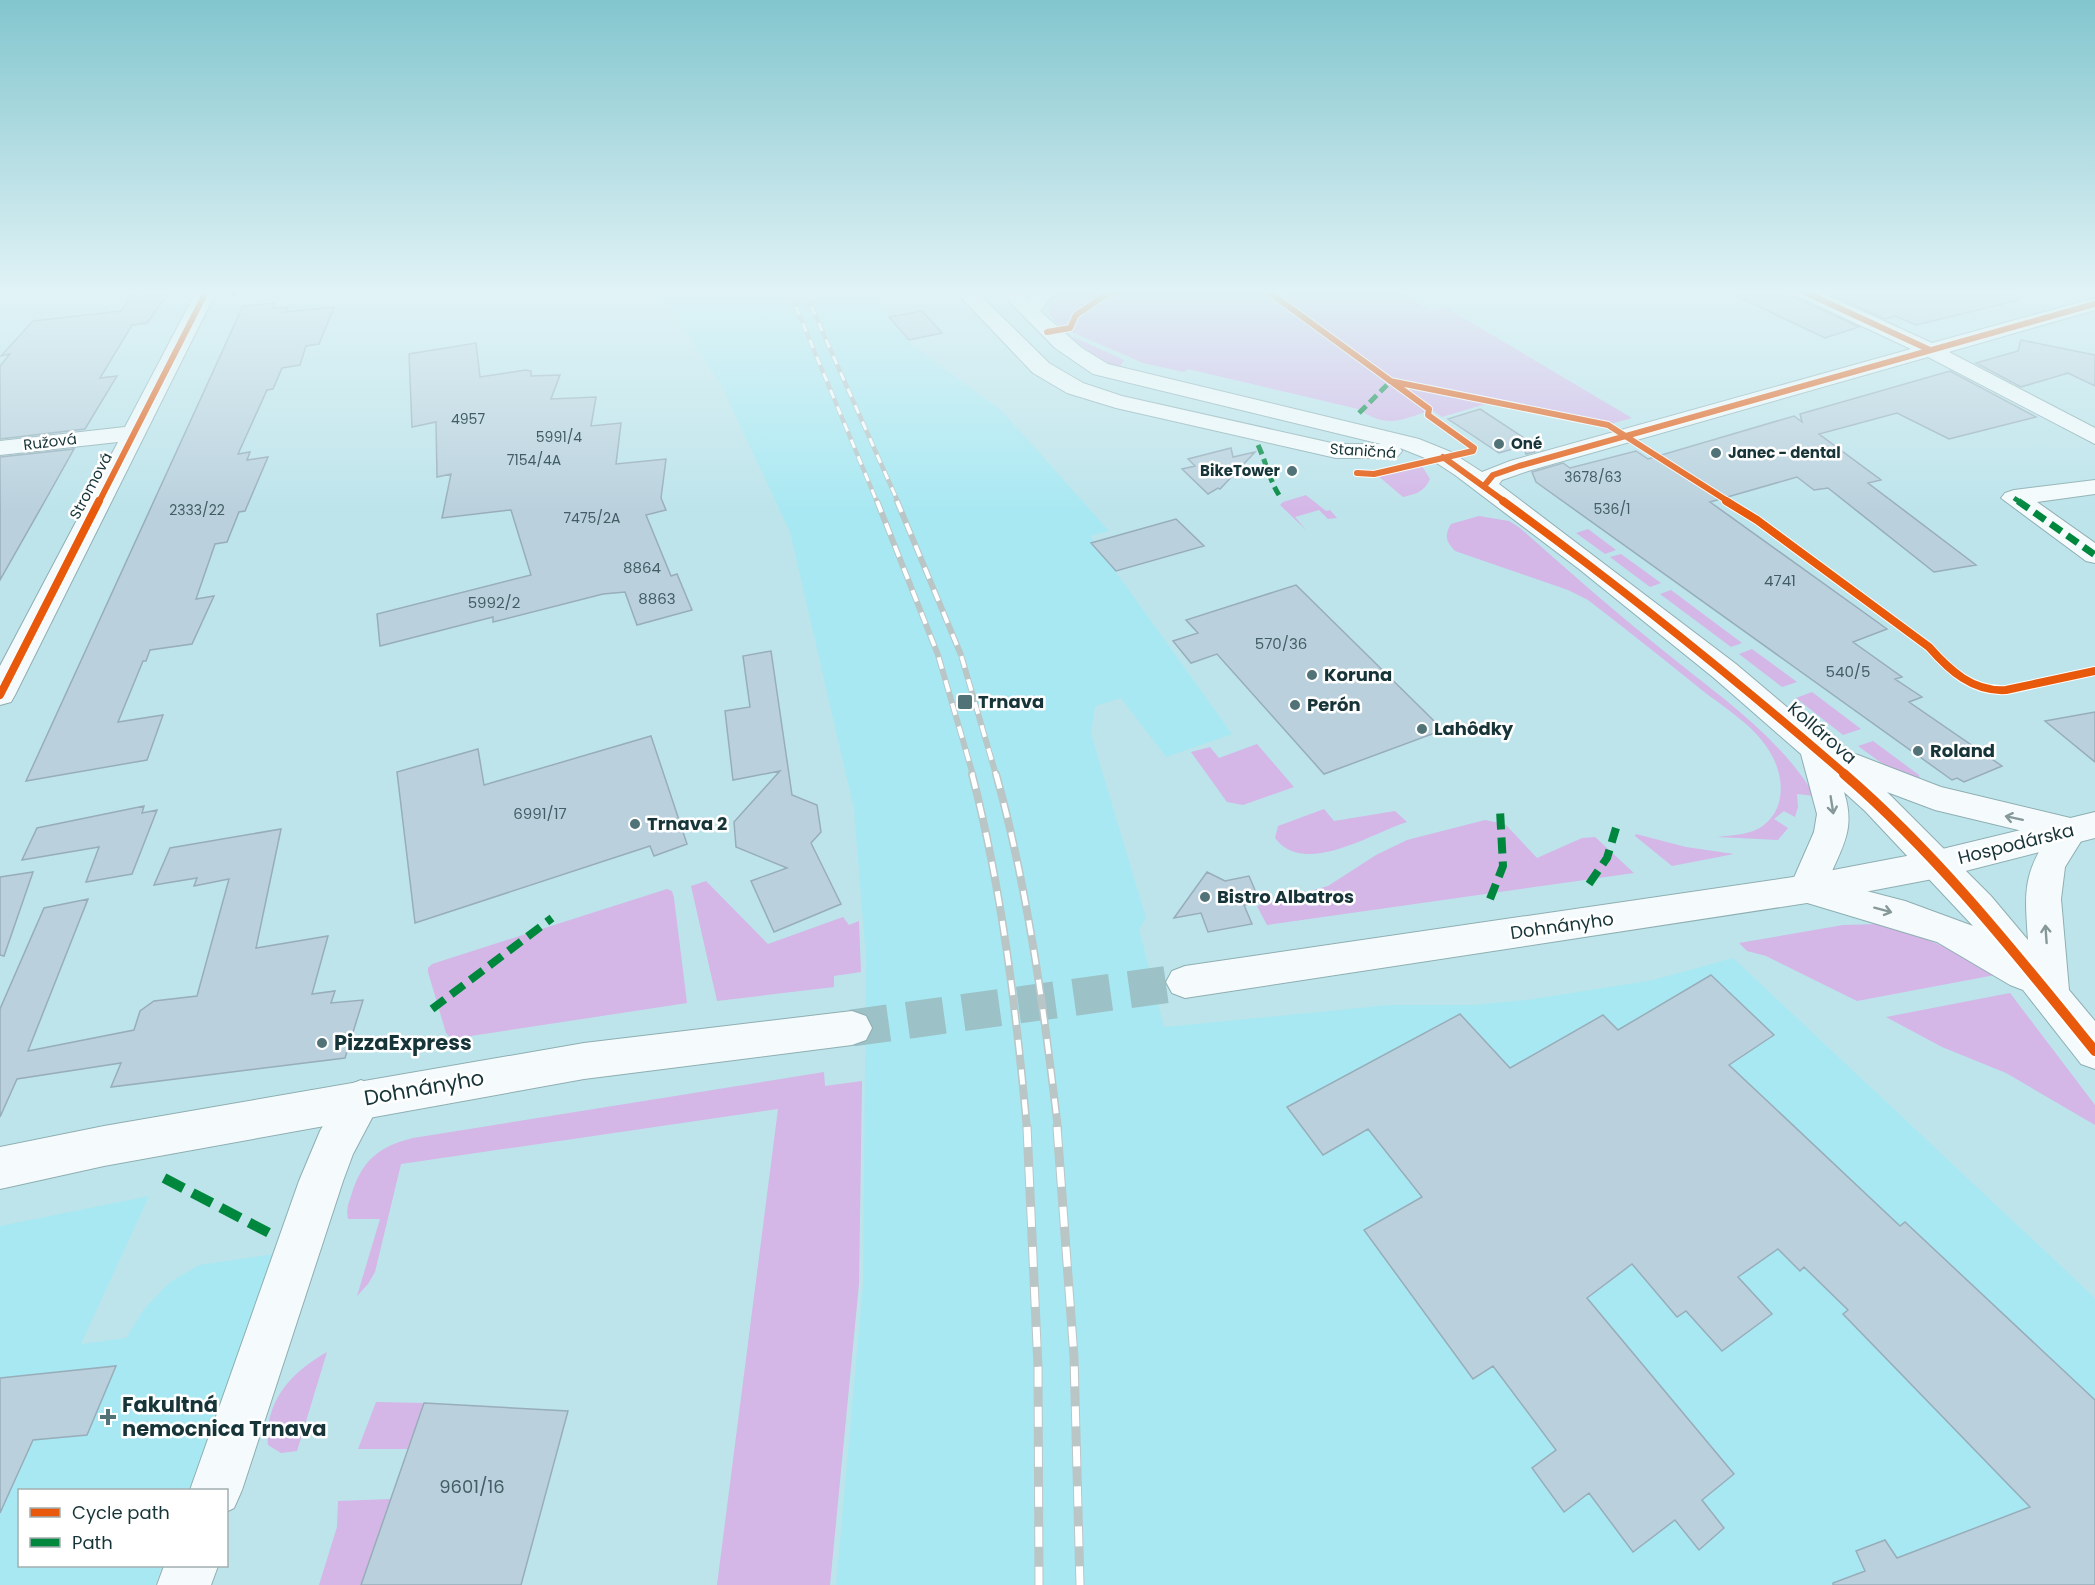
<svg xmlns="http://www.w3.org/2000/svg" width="2095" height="1585" viewBox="0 0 2095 1585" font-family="Poppins,sans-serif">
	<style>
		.built { fill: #a8e8f2 }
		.green { fill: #d4b6e7 }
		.building { fill: #bad1dd; stroke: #98adba; stroke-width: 1.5 }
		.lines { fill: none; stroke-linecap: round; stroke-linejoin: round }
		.tertiary-tunnel { stroke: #9cc1c7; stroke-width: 37; stroke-dasharray: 37 19; stroke-linecap: butt }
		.minor-casing { stroke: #8eaeb2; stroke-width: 2 }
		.tertiary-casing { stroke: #8eaeb2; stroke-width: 2 }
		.minor { fill: #f5fbfc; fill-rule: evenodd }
		.tertiary { fill: #f5fbfc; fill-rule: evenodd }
		.rail-far3-casing { stroke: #bac5c6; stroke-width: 4.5 }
		.rail-far2-casing { stroke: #bac5c6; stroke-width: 6 }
		.rail-far1-casing { stroke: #bac5c6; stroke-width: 8 }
		.rail-casing { stroke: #bac5c6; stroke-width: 9 }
		.rail-far3 { stroke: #fff; stroke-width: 3; stroke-dasharray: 9; stroke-linecap: butt }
		.rail-far2 { stroke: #fff; stroke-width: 4; stroke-dasharray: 12; stroke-linecap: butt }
		.rail-far1 { stroke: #fff; stroke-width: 5; stroke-dasharray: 15; stroke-linecap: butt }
		.rail { stroke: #fff; stroke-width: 7; stroke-dasharray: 20; stroke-linecap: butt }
		.quiet-far3 { stroke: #00873e; stroke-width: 5; stroke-dasharray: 10 5; stroke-linecap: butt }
		.quiet-far2 { stroke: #00873e; stroke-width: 7; stroke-dasharray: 13 7; stroke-linecap: butt }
		.quiet-far1 { stroke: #00873e; stroke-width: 8; stroke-dasharray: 16 8; stroke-linecap: butt }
		.quiet { stroke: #00873e; stroke-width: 10; stroke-dasharray: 22 10; stroke-linecap: butt }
		.cycleway-far2-casing { stroke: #fff; stroke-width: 8 }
		.cycleway-far1-casing { stroke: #fff; stroke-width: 10 }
		.cycleway-casing { stroke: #fff; stroke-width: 14 }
		.cycleway-far2 { stroke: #e8590c; stroke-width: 6 }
		.cycleway-far1 { stroke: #e8590c; stroke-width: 8 }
		.cycleway { stroke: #e8590c; stroke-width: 10 }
		.oneway { stroke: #86989a }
		.poi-dot { fill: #517277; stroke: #fff; stroke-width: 2 }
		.labels { text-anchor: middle; stroke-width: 5; stroke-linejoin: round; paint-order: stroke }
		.far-number-label { font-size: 14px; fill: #425e64 }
		.far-street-label { font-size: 15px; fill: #173539; stroke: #fff }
		.far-poi-label { font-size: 15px; font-weight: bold; fill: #173539; stroke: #fff; text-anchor: start }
		.number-label { font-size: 15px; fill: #425e64 }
		.poi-label { font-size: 18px; font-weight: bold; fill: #173539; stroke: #fff; text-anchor: start }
		.street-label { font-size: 18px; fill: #173539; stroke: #fff }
		.near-number-label { font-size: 18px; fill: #425e64 }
		.near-poi-label { font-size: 21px; font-weight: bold; fill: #173539; stroke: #fff; text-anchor: start }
		.near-street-label { font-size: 21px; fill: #173539; stroke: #fff }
	</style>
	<rect width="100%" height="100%" fill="#bde4eb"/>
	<path class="built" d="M 659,290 L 870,290 L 911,344 L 1001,410 L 1109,531 L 1090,536 L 1232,734 L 1166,757 L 1121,698 L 1095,706 L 1091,734 L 1146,918 L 1139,929 L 1164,1027 L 1390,1005 L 1473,1005 L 1527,1000 L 1653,980 L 1733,958 L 2095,1298 L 2095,1585 L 836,1585 L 863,1285 L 866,959 L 854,809 L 790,532 L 722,387 Z
		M 149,1196 L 81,1344 L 126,1338 L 144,1309 L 169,1283 L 199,1265 L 275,1254 L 189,1490 L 20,1490 L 20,1566 L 162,1566 L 155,1585 L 0,1585 L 0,1226 Z"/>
	<path class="green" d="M 1056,290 L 1398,290 L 1431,311 L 1445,307 L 1632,418 L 1610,424 L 1499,400 L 1442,417 L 1432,410 C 1400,420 1388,429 1358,409 L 1188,369 L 1184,372 L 1143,363 L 1060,327 L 1049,314 L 1049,299 Z
		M 1071,336 L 1124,360 L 1119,368 C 1100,361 1085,350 1071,336 Z
		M 1422,466 L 1430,479 C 1424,492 1416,494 1403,497 L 1378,476 Z
		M 1306,495 L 1326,511 L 1330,510 L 1337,518 L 1328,519 L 1319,510 L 1295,517 L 1306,530 L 1280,505 L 1283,502 Z
		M 1479,516 L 1509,521 L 1520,528 C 1567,570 1615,612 1665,652 C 1718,695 1780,737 1815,796 L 1797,794 L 1798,807 L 1795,817 L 1784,811 L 1774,819 L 1788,828 L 1778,840 L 1717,837 C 1732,835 1753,835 1765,824 C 1788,805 1783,771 1768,749 C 1753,725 1725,708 1703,691 C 1665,660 1627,630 1588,600 L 1568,590 L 1455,551 C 1446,541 1444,536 1451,524 Z
		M 1588,529 L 1616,550 L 1605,554 L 1576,533 Z
		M 1621,554 L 1661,583 L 1650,587 L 1610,557 Z
		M 1671,590 L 1742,643 L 1731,647 L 1660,594 Z
		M 1752,649 L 1797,682 L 1782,687 L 1739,654 Z
		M 1812,692 L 1861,729 L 1843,735 L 1796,698 Z
		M 1873,741 L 1919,775 L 1920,781 L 1887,767 L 1858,746 Z
		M 1257,744 L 1294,787 L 1243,805 L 1227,802 L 1191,752 L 1210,747 L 1219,758 Z
		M 1324,809 L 1334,821 L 1395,811 L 1407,822 C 1370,834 1304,877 1275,838 L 1278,826 Z
		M 1485,820 L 1505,824 L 1537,858 L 1582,838 L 1595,837 L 1634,873 L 1267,925 L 1257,906 L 1328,886 L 1376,855 L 1407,840 Z
		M 1636,834 L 1686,847 L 1734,854 L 1672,866 L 1635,836 Z
		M 706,881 L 768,944 L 843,917 L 849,925 L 859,921 L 861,972 L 834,976 L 834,987 L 717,1001 L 691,886 Z
		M 667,889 L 672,891 L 674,898 L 687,1003 L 458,1038 L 450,1037 L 446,1033 L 428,972 L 428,968 L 432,964 Z
		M 1880,924 C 1921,936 1959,950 1995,975 L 1857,1001 L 1766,956 L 1747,951 L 1739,943 L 1843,925 Z
		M 2010,993 L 2095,1105 L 2095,1125 L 2006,1073 L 1942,1047 L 1886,1017 Z
		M 824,1072 L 825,1086 L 862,1081 L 859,1284 L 830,1585 L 717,1585 L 778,1109 L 401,1164 L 375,1272 L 368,1284 L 357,1296 L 380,1219 L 348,1219 C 346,1210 348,1204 351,1196 C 362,1160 378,1147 413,1138 Z
		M 327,1352 L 297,1451 L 281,1453 L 268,1445 C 264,1402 291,1372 327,1352 Z
		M 376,1402 L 424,1403 L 408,1449 L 358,1449 Z
		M 391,1499 L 361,1585 L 319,1585 L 337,1527 L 338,1501 Z"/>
	<path class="building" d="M 171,290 L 147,323 L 132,325 L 100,378 L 117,376 L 85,429 L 0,439 L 0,366 L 10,354 L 1,356 L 33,321 L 121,311 L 133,292 Z
		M 1724,290 L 1788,290 L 1792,296 L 1859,327 L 1825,338 Z
		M 1822,290 L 2018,290 L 2019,300 L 1916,325 L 1895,316 L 1885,319 Z
		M 275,303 L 273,308 L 288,307 L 285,312 L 334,307 L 319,344 L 306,346 L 300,365 L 282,368 L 273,389 L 267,390 L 238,454 L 250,452 L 247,460 L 268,457 L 245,511 L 239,512 L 227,542 L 215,544 L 196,599 L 214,596 L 192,644 L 150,650 L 146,661 L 143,661 L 118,722 L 163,715 L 147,760 L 26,781 L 243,306 Z
		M 922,311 L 942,333 L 909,340 L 889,317 Z
		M 2021,340 L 2095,355 L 2095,386 L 2068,373 L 2021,387 L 1976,363 L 2018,351 Z
		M 476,343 L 480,377 L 526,370 L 531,371 L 531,376 L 560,375 L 551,399 L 596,397 L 591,426 L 621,423 L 616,464 L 666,459 L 661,498 L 666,510 L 646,515 L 671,576 L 677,574 L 692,610 L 637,625 L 625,592 L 603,594 L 493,622 L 493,617 L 380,646 L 377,614 L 531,575 L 511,510 L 442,518 L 451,474 L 437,477 L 436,422 L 412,427 L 409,354 Z
		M 1950,371 L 2036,417 L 1949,439 L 1897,413 L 1819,434 L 1881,480 L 1868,483 L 1976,565 L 1934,572 L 1828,488 L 1814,490 L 1797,477 L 1710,502 L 1887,629 L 1853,642 L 1902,677 L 1895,679 L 1922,697 L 1909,702 L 2002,766 L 1964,782 L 1957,778 L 1952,780 L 1536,482 L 1532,472 L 1563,463 L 1570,468 L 1636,451 L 1648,459 L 1794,416 L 1802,422 L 1800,414 Z
		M 1480,409 L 1532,443 L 1542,450 L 1526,454 L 1523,446 L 1499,453 L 1448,419 Z
		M 1231,448 L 1233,457 L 1255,452 L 1220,489 L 1218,488 L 1208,494 L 1182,469 L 1195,466 L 1188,459 Z
		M 74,449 L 46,499 L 0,580 L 0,457 Z
		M 1176,519 L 1204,546 L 1116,571 L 1091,543 Z
		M 1296,585 L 1423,710 L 1443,730 L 1324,774 L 1217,654 L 1191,663 L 1173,641 L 1198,633 L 1186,620 Z
		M 771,651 L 792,795 L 817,805 L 821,832 L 811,843 L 841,904 L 774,932 L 751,881 L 787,868 L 736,847 L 734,822 L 780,771 L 733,780 L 725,711 L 750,707 L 743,656 Z
		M 2095,712 L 2095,762 L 2045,721 Z
		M 651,736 L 687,844 L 654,856 L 650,846 L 415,923 L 397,772 L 478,749 L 484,785 Z
		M 144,806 L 142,813 L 157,810 L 132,874 L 86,882 L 99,847 L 22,860 L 37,828 Z
		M 281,829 L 256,948 L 328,936 L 312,994 L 335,991 L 331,1003 L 363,1000 L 345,1058 L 111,1087 L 121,1063 L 17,1079 L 0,1117 L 0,1009 L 44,908 L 88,899 L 28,1051 L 134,1030 L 140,1011 L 154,1001 L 197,996 L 229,879 L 194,886 L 197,878 L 154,885 L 170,848 Z
		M 33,872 L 4,956 L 0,955 L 0,877 Z
		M 1207,872 L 1225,881 L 1249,876 L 1260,902 L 1244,905 L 1252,924 L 1208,932 L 1201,913 L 1174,918 Z
		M 1711,975 L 1774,1035 L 1729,1065 L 1900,1226 L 1905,1222 L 2095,1400 L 2095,1585 L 1833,1585 L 1833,1583 L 1865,1571 L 1856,1551 L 1885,1540 L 1897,1558 L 2030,1507 L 1843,1314 L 1848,1310 L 1804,1267 L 1800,1271 L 1778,1249 L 1738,1277 L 1772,1314 L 1722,1351 L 1686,1311 L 1677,1317 L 1632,1264 L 1587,1298 L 1734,1474 L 1702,1500 L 1724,1528 L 1699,1550 L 1675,1520 L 1633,1552 L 1589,1493 L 1564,1512 L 1532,1468 L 1556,1450 L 1493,1366 L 1473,1379 L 1364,1230 L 1422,1197 L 1368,1129 L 1323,1155 L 1287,1107 L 1460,1014 L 1510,1068 L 1603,1015 L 1618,1030 Z
		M 116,1366 L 87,1435 L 33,1440 L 0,1513 L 0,1378 Z
		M 424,1403 L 568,1411 L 521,1585 L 361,1585 Z"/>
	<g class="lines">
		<path class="tertiary-tunnel" d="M 852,1028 L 1185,982"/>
		<g class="minor-casing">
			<path id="minor" d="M 197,290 L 217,290 L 15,695 L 11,702 L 0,705 L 0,666 L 118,442 L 0,455 L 0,441 L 125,427 Z
				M 954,290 L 975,290 L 1049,363 L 1083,383 L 1122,396 L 1336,444 L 1381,444 L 1093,374 L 1055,348 L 998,290 L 1019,290 L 1029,300 L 1037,290 L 1057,290 L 1040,311 L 1082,348 L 1108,364 L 1419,439 L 1451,452 L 1482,472 L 1510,461 L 1911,349 L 1793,294 L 1790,290 L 1816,290 L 1932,343 L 2095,298 L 2095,310 L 1949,352 L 2095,428 L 2095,444 L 1928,357 L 1528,471 L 1502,480 L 1499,484 L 1736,664 L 1841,753 L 1847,752 L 1858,755 L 1941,787 L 2083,821 L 2088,830 L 2065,867 L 2061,899 L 2069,990 L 2095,1021 L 2095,1069 L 2081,1064 L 2023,990 L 2010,985 L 1937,942 L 1794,899 L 1789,889 L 1814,832 L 1817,814 L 1801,754 L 1714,678 L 1579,569 L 1455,475 L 1435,462 L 1400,448 L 1402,451 L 1398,456 L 1390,458 L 1336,458 L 1116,408 L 1067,393 L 1033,373 ZM 1844,792 L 1865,811 L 1973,926 L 1905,901 L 1828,881 C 1842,846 1856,830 1844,792 ZM 1887,792 L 1935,810 L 2048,837 C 2022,876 2025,895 2028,940 L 1991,896 Z
				M 2095,480 L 2095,494 L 2037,502 L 2095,543 L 2095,563 L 2086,561 L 2001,498 L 2005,493 L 2014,490 Z
				M 361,1080 L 376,1086 L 382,1099 L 353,1154 L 343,1181 L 242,1490 L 234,1508 L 226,1512 L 226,1490 L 190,1490 L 299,1181 L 320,1131 L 346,1086 Z
				M 164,1566 L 218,1566 L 211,1585 L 157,1585 Z"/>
		</g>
		<g class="tertiary-casing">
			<path id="tertiary" d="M 2095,812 L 2095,838 L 1938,878 L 1807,903 L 1185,998 L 1172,993 L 1166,982 L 1172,971 L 1185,966 L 1807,875 L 1938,850 Z
				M 852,1011 L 866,1016 L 872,1028 L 866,1040 L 852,1045 L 584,1079 L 104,1166 L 0,1189 L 0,1147 L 104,1126 L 584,1043 Z"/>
		</g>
		<use href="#minor" class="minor"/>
		<use href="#tertiary" class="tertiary"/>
		<g class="rail-far3-casing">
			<path id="rail-far3" d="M 789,290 L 877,502
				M 804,290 L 898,502"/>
		</g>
		<g class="rail-far2-casing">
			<path id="rail-far2" d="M 877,501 L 938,655 L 973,775
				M 897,501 L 961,655 L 996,775"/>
		</g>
		<g class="rail-far1-casing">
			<path id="rail-far1" d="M 972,774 C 1002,890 1016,1009 1027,1129
				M 996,774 C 1028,889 1044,1010 1058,1129"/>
		</g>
		<g class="rail-casing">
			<path id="rail" d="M 1027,1127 L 1038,1367 L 1039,1585
				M 1057,1127 L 1074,1357 L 1080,1585"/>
		</g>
		<use href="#rail-far3" class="rail-far3"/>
		<use href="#rail-far2" class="rail-far2"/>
		<use href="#rail-far1" class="rail-far1"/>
		<use href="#rail" class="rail"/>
		<path class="quiet-far3" d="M 231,290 L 236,295
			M 1359,413 L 1387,385
			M 1258,445 C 1266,462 1269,479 1279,495
			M 2014,498 L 2020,502"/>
		<path class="quiet-far2" d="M 2018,501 L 2095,555"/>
		<path class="quiet-far1" d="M 1589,884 L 1607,858 L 1616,828
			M 1490,899 L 1503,866 L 1500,810
			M 432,1009 L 552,918"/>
		<path class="quiet" d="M 164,1178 L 273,1235"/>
		<g class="cycleway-far2-casing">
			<path id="cycleway-far2" d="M 1266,290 L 1429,409 L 1428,415 L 1474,448 L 1473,451 L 1374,474 L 1357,473
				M 1800,290 L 1930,350
				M 1047,332 L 1070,328 L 1076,315 L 1113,290
				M 1390,381 L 1608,425 L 1729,502
				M 1443,457 L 1505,502
				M 1484,486 L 1493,475 L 1519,466 L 2095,304
				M 99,502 L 207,290"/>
		</g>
		<g class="cycleway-far1-casing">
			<path id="cycleway-far1" d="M 1503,501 C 1621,587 1735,679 1846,775
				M 1726,501 L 1757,520 L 1929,647 C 1950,671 1973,692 2006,690 L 2095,671
				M 0,695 L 99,501"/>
		</g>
		<g class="cycleway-casing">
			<path id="cycleway" d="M 1844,774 C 1939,856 2016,954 2095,1051"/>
		</g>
		<use href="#cycleway-far2" class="cycleway-far2"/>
		<use href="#cycleway-far1" class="cycleway-far1"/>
		<use href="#cycleway" class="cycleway"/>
	</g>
	<defs><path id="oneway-shaft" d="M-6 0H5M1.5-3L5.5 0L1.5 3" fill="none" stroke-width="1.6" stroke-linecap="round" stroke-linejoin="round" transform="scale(1.5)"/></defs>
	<g class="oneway">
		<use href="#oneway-shaft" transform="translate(1832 805) rotate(81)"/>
		<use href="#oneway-shaft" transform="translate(2014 818) rotate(-168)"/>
		<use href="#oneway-shaft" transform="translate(1883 910) rotate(15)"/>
		<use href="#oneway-shaft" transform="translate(2046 934) rotate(-94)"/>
	</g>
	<linearGradient id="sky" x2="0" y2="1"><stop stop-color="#83c6ce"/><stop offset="0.57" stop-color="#e1f3f6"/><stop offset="1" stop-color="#e1f3f6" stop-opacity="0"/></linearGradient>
	<rect width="2095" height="512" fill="url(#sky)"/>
	<g class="poi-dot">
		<circle cx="1499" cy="444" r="6"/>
		<circle cx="1716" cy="453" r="6"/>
		<circle cx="1292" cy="471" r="6"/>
		<circle cx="1312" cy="675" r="6"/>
		<rect x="957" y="694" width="16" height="16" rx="3"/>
		<circle cx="1295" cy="705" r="6"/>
		<circle cx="1422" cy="729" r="6"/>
		<circle cx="1918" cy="751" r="6"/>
		<circle cx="635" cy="824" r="6"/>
		<circle cx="1205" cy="897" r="6"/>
		<circle cx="322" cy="1043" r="6"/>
		<path d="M105 1408h6v6h6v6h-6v6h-6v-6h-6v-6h6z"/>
	</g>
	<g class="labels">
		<g class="far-number-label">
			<text x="468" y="424">4957</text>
			<text x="559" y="442">5991/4</text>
			<text x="534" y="465">7154/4A</text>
			<text x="1593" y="482">3678/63</text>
			<text x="1612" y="514">536/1</text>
			<text x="197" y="515">2333/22</text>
			<text x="592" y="523">7475/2A</text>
		</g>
		<g class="far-street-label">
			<text transform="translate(50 442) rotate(-7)" y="5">Ružová</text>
			<text transform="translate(1363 451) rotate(4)" y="5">Staničná</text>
			<text transform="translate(91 486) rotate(-62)" y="5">Stromová</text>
		</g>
		<g class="far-poi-label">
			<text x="1511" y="449">Oné</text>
			<text x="1728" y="458">Janec - dental</text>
			<text x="1280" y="476" text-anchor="end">BikeTower</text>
		</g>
		<g class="number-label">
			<text x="642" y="573">8864</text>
			<text x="1780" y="586">4741</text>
			<text x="657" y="604">8863</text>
			<text x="494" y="608">5992/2</text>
			<text x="1281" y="649">570/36</text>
			<text x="1848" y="677">540/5</text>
			<text x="540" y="819">6991/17</text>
		</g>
		<g class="poi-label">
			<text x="1324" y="681">Koruna</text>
			<text x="978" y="708">Trnava</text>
			<text x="1307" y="711">Perón</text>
			<text x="1434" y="735">Lahôdky</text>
			<text x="1930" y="757">Roland</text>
			<text x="647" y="830">Trnava 2</text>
			<text x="1217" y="903">Bistro Albatros</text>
		</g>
		<g class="street-label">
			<text transform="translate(1822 733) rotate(41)" y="6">Kollárova</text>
			<text transform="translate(2016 844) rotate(-14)" y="6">Hospodárska</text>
			<text transform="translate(1562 926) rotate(-8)" y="6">Dohnányho</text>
		</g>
		<g class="near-number-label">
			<text x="472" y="1493">9601/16</text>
		</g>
		<g class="near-poi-label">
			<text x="334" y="1050">PizzaExpress</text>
			<text x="122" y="1412">Fakultná<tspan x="122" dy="24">nemocnica Trnava</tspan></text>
		</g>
		<g class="near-street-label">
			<text transform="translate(424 1088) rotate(-10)" y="7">Dohnányho</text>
		</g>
	</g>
	<rect x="18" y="1489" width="210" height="78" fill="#ffffff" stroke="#a2aeb0" stroke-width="1.5"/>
	<rect x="30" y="1508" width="30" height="9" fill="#e8590c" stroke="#a2aeb0" stroke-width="1.5"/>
	<text x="72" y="1519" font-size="18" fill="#173539">Cycle path</text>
	<rect x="30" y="1538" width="30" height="9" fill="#00873e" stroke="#a2aeb0" stroke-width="1.5"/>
	<text x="72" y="1549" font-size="18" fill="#173539">Path</text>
</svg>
